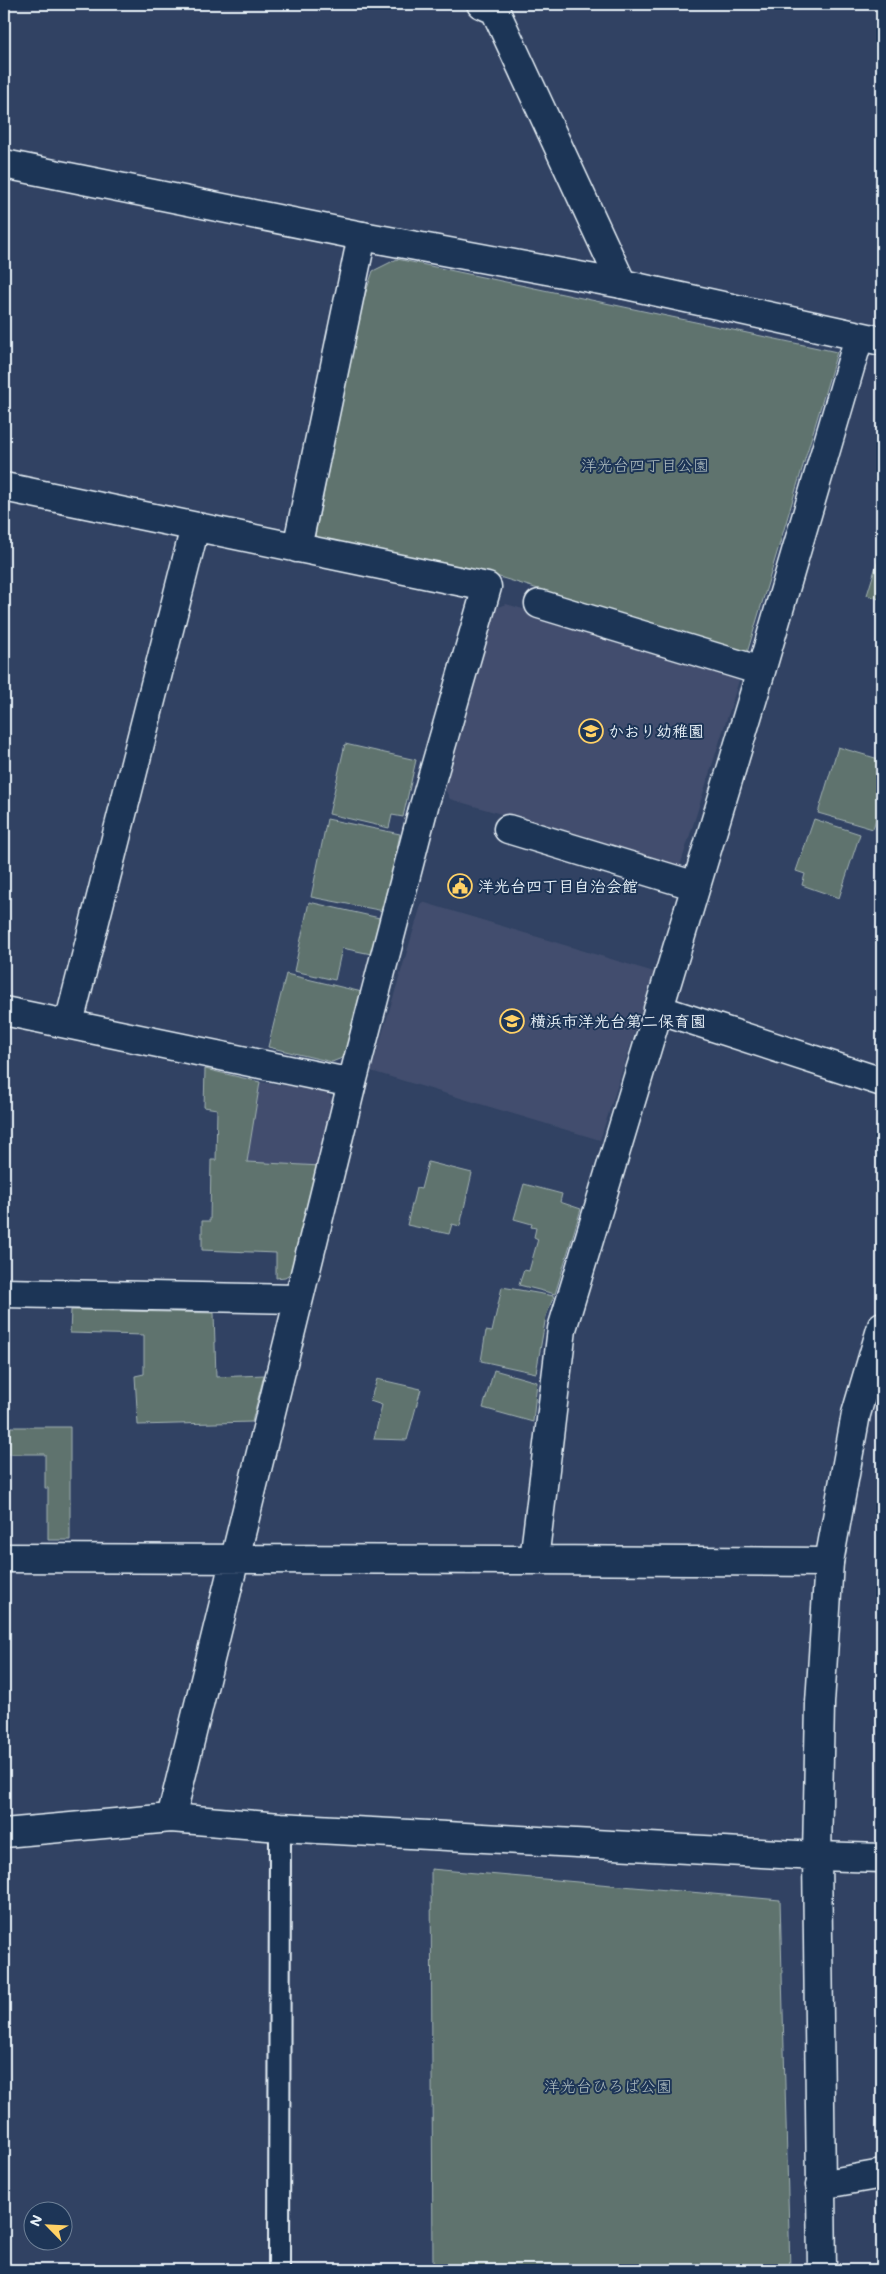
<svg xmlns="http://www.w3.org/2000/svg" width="886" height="2274" viewBox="0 0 886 2274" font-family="Mali,'Klee One',sans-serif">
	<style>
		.built { fill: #424e6e }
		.green { fill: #5e736e; stroke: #a3b2b3 }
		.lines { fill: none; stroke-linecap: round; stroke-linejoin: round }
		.service-casing { stroke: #e8f1f8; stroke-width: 24 }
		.minor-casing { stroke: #e8f1f8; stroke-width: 31 }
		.tertiary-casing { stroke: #e8f1f8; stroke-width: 31 }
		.service { stroke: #1d3557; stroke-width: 20 }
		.minor { stroke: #1d3557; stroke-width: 28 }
		.tertiary { stroke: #1d3557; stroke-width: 28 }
		.labels { text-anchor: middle; stroke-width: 4; stroke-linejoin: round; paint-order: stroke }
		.park-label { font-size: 16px; fill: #b1bfc1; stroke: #1d3557 }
		.poi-label { font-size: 16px; font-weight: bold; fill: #e8f1f8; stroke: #1d3557; text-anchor: start }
	</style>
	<rect width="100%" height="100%" fill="#314263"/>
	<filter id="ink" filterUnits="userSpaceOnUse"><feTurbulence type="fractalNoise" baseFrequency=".02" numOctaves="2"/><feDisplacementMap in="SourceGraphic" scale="10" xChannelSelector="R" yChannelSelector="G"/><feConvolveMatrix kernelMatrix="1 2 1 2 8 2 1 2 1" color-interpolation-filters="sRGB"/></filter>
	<g filter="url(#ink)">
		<path class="built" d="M 506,604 L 741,674 L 680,866 L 450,799 L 444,787 L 490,610 Z
			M 422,902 L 654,972 L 600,1140 L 371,1071 Z
			M 260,1082 L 326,1091 L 337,1107 L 321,1166 L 247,1162 Z"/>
		<path class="green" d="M 397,259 L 837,352 L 747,653 L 470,568 L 314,540 L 361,307 L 373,271 Z
			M 882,547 L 882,600 L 867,595 Z
			M 345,744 L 416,760 L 403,817 L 392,815 L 389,828 L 329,814 Z
			M 838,747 L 882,760 L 882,798 L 873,829 L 818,813 Z
			M 327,819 L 400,834 L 384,911 L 311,897 Z
			M 814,819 L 860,834 L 839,898 L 802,885 L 805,874 L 796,871 Z
			M 309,902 L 384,919 L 376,955 L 342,948 L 335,980 L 294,971 Z
			M 286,974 L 362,992 L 347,1056 L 332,1062 L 268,1047 Z
			M 205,1069 L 260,1082 L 247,1162 L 321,1166 L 296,1270 L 285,1277 L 276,1278 L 276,1253 L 202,1250 L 202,1221 L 210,1221 L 211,1160 L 216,1160 L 217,1109 L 204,1107 Z
			M 428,1162 L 472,1173 L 460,1226 L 452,1224 L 449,1234 L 407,1225 L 416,1188 L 421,1189 Z
			M 524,1184 L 562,1194 L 560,1202 L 581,1209 L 555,1294 L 519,1285 L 524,1270 L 529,1271 L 538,1239 L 534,1237 L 536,1228 L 531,1227 L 532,1224 L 514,1219 Z
			M 502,1287 L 554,1296 L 546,1316 L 536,1373 L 481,1361 L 486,1331 L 492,1332 Z
			M 71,1310 L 214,1313 L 216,1377 L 264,1375 L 252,1422 L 138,1425 L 135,1376 L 144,1374 L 144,1335 L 70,1333 Z
			M 494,1370 L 537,1382 L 533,1422 L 483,1408 Z
			M 377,1379 L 421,1389 L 407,1440 L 374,1439 L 382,1405 L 370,1401 Z
			M 4,1427 L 70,1427 L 70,1540 L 48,1540 L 48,1488 L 45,1488 L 45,1454 L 4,1454 Z
			M 431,1869 L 780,1900 L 790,2270 L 433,2270 Z"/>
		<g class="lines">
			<g class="service-casing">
				<path id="service" d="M 279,2270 L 280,1827"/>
			</g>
			<g class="minor-casing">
				<path id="minor" d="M 481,4 L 495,10 L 622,284
					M 4,487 L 487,587 L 424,806 L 352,1083
					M 297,548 L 362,236
					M 539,604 L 761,671
					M 508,829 L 696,886
					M 658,1009 L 882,1082
					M 4,1011 L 352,1083 C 290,1327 233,1573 171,1818
					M 69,1023 L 195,527
					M 4,1293 L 297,1299
					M 4,1558 L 534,1560 L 562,1329 L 761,671 L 859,337
					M 534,1560 L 829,1562
					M 817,1856 L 882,1858
					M 820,2185 L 882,2174"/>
			</g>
			<g class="tertiary-casing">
				<path id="tertiary" d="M 4,164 L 362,236 L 622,284 L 882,341
					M 4,1833 L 171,1818 L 280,1827 L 817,1856
					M 822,2270 L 817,1856 L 820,1703 L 829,1562 L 856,1414 L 882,1326"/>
			</g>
			<use href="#service" class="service"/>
			<use href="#minor" class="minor"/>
			<use href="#tertiary" class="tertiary"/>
		</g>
	</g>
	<defs>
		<g id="school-ring" transform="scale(1.25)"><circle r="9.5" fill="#1d3557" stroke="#ffd166" stroke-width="1.5"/><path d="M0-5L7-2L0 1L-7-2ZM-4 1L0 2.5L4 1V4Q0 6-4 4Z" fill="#ffd166"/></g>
		<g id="civic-ring" transform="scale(1.25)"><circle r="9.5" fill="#1d3557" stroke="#ffd166" stroke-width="1.5"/><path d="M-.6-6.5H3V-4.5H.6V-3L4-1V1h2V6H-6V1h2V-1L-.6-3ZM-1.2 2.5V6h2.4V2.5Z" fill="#ffd166"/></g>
	</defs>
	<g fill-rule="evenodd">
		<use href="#school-ring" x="591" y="731"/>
		<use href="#civic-ring" x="460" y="886"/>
		<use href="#school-ring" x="512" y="1021"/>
	</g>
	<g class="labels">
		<g class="park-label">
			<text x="645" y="471">洋光台四丁目公園</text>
			<text x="608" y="2092">洋光台ひろば公園</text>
		</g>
		<g class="poi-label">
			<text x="608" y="737">かおり幼稚園</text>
			<text x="478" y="892">洋光台四丁目自治会館</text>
			<text x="530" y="1027">横浜市洋光台第二保育園</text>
		</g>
	</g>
	<rect width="886" height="2274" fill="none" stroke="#1d3557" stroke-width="20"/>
	<rect x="10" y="10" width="866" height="2254" fill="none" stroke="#e8f1f8" stroke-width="2" filter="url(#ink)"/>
	<g transform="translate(48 2226) rotate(294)"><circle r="24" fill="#1d3557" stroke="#6e8097"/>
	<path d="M0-4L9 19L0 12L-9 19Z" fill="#ffd166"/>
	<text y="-8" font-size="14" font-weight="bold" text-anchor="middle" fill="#e8f1f8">N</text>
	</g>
</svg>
